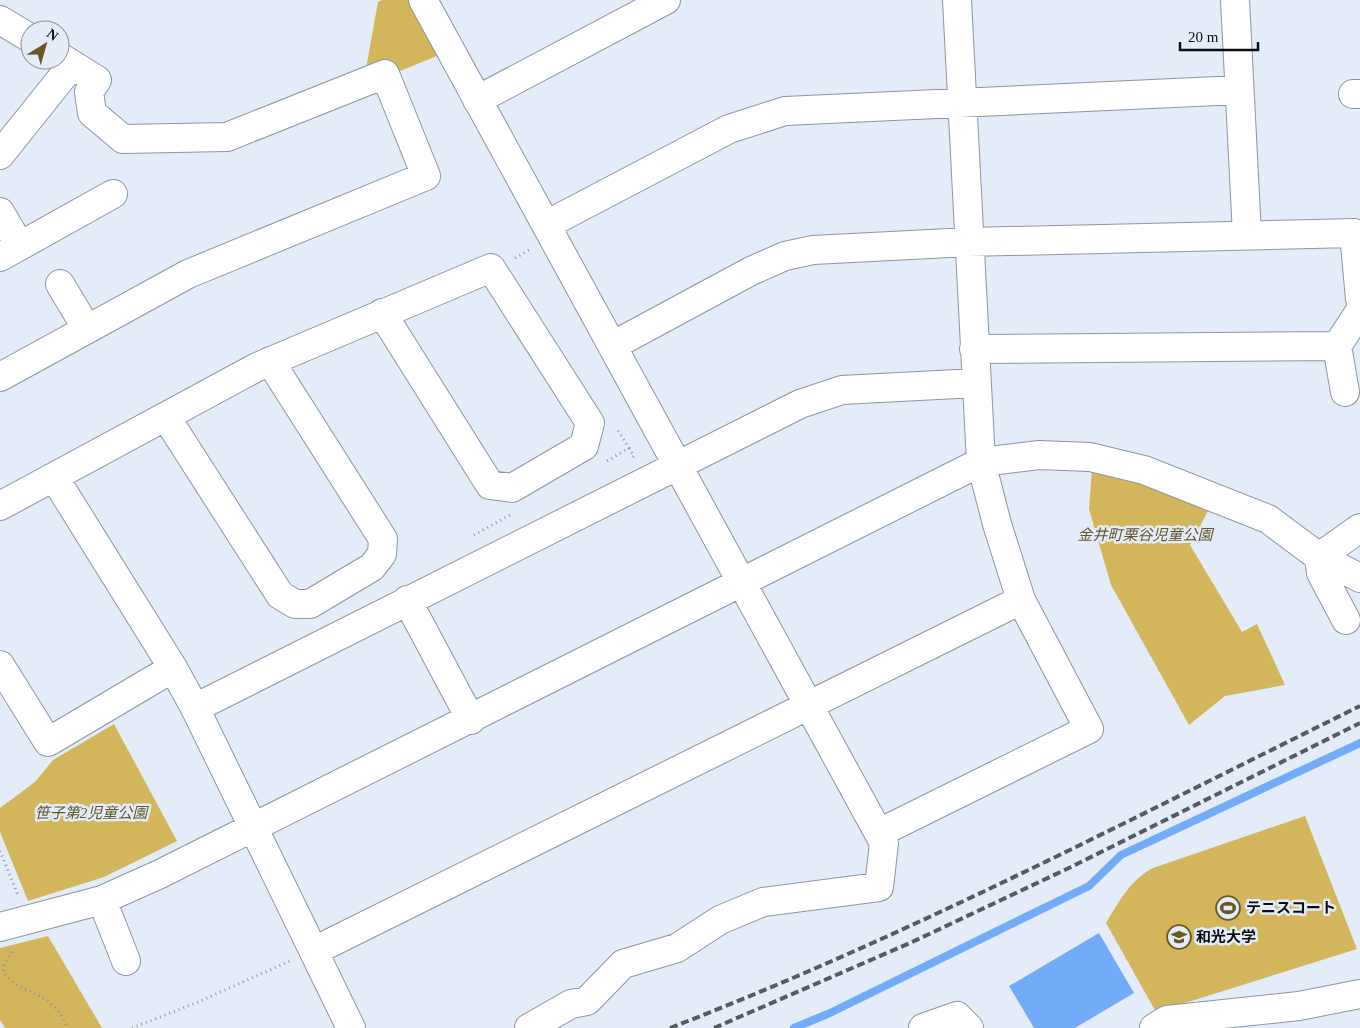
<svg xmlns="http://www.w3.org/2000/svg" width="1360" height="1028" viewBox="0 0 1360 1028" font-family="'Times New Roman','Noto Sans JP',serif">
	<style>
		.green { fill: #d3b55b }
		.water { fill: #72acf8 }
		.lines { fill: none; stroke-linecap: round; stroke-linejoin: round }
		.stream { stroke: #72acf8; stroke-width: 8 }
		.minor-casing { stroke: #8d95a0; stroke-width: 30 }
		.path { stroke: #9097a0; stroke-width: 3; stroke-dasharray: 1 4; stroke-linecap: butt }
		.minor { stroke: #fff; stroke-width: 28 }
		.rail { stroke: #565b62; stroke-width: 4; stroke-dasharray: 8 4; stroke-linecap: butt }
		.labels { text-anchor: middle; stroke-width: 5; stroke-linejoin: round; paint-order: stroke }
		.park-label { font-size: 15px; font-style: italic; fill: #63552a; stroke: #e3ecf8 }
		.poi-label { font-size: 15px; font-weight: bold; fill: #0b0e12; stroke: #e3ecf8; text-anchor: start }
	</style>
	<rect width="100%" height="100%" fill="#e3ecf8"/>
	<path class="green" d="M 382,0 L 408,0 L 439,55 L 393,74 L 365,74 L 378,2 Z
		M 1092,470 L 1134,480 L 1208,511 L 1190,545 L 1242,632 L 1257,624 L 1285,685 L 1225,696 L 1189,725 L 1111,585 L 1089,509 Z
		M 114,724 L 177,841 L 104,877 L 28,901 L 0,832 L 0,808 L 35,782 L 53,760 Z
		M 1305,816 L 1357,949 L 1156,1012 L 1106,923 C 1119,902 1130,880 1153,868 Z
		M 48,936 L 102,1028 L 5,1028 L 0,1020 L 0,948 Z"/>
	<path class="water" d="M 1099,933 L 1134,993 L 1075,1028 L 1034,1028 L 1009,986 Z"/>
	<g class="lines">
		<path class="stream" d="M 794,1028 L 830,1013 L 1089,886 L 1121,855 L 1360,743"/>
		<g class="minor-casing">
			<path id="minor" d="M 423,0 L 884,843 L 879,887 L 763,902 L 720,920 L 677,948 L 623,964 L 587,1001 L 571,1004 L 529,1028
				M 1235,0 L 1247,235
				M 0,20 L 30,38
				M 1353,94 L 1360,94
				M 477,100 L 666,0
				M 0,155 L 72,65
				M 0,212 L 20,246
				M 546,225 L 729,129 L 785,111 L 1239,90
				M 0,257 L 113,194
				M 60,284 L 87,329
				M 612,346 L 751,271 L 785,256 L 813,250 L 969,242 L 1354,233 L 1360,299
				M 1337,346 L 1345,392
				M 974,349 L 1337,346 L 1360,311
				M 0,377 L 188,274 L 426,176 L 385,74 L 227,137 L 123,139 L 92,113 L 89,92 L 97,80 L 60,57
				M 166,417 L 280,595 L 295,604 L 310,604 L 372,567 L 382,554 L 383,539 L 270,361
				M 54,477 L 173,668 L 195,708 L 351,1028
				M 0,506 L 257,367 L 491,268 L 590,423 L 584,446 L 512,488 L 490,485 L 382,313
				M 407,600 L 471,720
				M 1346,620 L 1321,573 L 1319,557 L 1360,528
				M 0,665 L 48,742 L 173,668
				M 195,708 L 800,404 L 842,390 L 976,383
				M 879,833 L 1089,729 L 1021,600 L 997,524 L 981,462 L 957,0
				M 102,900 L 126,961
				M 0,927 L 102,900 L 160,874 L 981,462 L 1039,455 L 1090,457 L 1144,470 L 1268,519 L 1319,557 L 1360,578
				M 314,951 L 1021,600
				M 923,1028 L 957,1016 L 969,1028
				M 1154,1028 L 1167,1020 L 1299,1006 L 1360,994"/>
		</g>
		<path class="path" d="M 515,258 L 529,250
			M 629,448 L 634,456 L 632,458
			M 607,461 L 629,448 L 617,429
			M 474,535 L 510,515
			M 0,851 L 18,895
			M 12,952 C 9,956 5,961 4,965 C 0,983 32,991 43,998 C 54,1005 64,1016 67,1028
			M 132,1028 L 198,1002 L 290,961"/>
		<use href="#minor" class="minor"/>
		<path class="rail" d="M 670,1028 C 906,937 1133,818 1360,706
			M 714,1028 L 910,943 L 1071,867 L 1360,723"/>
	</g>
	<defs>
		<g id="stadium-ring" transform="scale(1.25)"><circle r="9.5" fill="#e3ecf8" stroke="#685825" stroke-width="1.5"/><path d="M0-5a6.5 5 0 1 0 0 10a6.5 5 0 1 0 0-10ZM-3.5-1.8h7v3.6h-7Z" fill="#685825"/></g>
		<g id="university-ring" transform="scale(1.25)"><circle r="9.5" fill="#e3ecf8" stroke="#685825" stroke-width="1.5"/><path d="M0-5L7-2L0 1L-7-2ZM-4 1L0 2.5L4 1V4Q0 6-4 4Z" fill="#685825"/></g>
	</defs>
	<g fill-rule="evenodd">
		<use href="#stadium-ring" x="1228" y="908"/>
		<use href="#university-ring" x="1179" y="937"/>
	</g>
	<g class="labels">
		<g class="park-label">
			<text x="1145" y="540">金井町栗谷児童公園</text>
			<text x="91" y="818">笹子第2児童公園</text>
		</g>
		<g class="poi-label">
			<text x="1246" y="913">テニスコート</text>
			<text x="1196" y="942">和光大学</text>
		</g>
	</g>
	<g transform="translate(45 45) rotate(37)"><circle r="24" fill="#e3ecf8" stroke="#8d939c"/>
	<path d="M0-4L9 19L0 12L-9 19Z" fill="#685825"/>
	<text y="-8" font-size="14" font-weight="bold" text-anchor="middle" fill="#0b0e12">N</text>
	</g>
	<path d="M1180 42v8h78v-8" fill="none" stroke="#0b0e12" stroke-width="2.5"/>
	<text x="1188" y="42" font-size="15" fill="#0b0e12" stroke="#e3ecf8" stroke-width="4" paint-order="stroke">20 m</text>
</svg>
